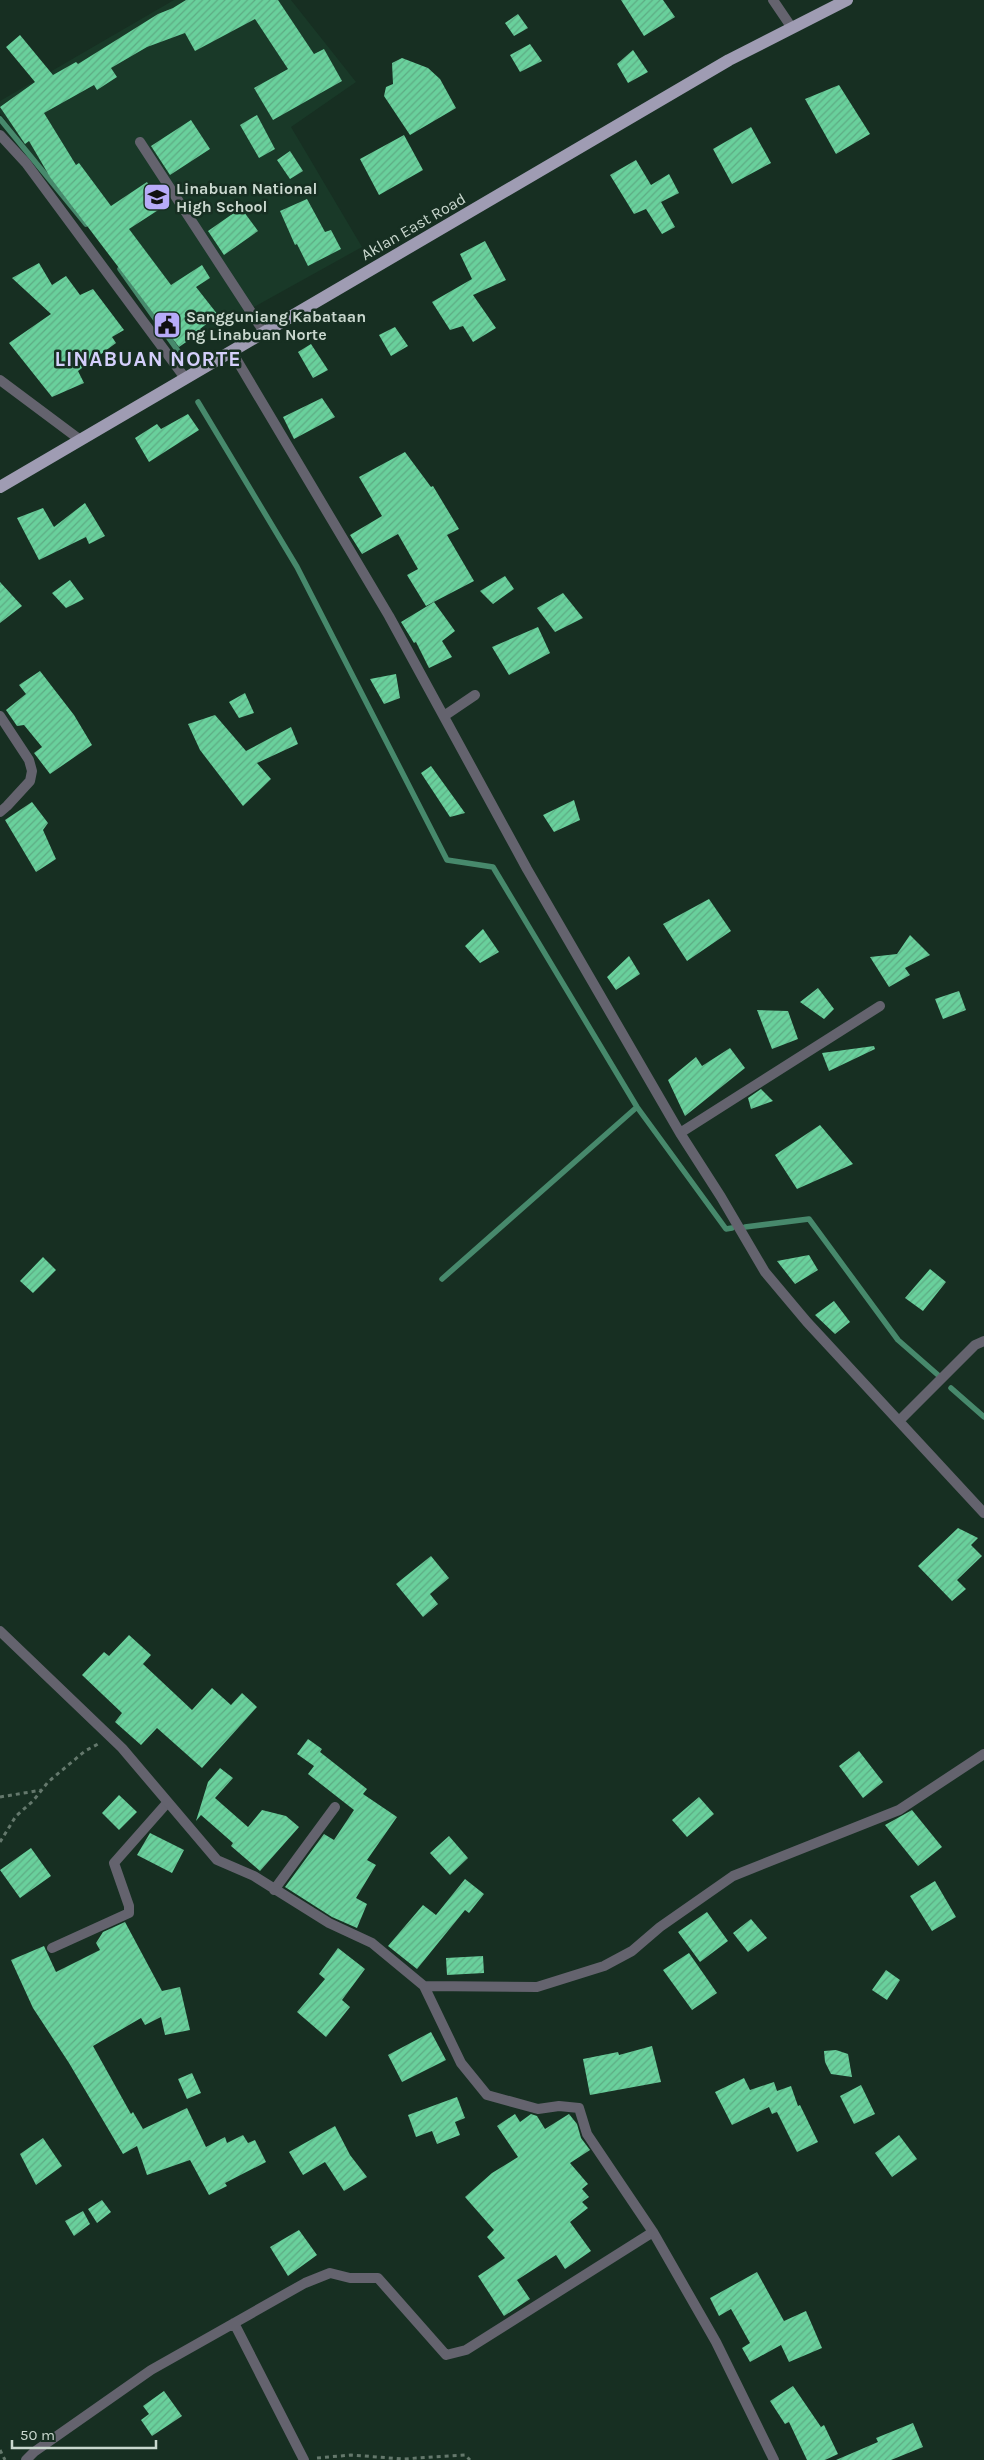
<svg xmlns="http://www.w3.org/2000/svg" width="984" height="2460" viewBox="0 0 984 2460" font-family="Karla,sans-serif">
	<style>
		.built { fill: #193928 }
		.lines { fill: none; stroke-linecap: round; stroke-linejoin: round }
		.stream { stroke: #47896c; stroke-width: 5.5 }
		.building { fill: url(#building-hatch) }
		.path { stroke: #64786c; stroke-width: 3; stroke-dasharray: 4 4; stroke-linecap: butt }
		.lane { stroke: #64636e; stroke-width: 10 }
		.street { stroke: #64636e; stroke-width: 10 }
		.primary { stroke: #9f9cb3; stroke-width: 12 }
		.labels { text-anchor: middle; stroke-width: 5; stroke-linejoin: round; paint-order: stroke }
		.poi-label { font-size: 16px; font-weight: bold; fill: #cad8cf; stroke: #172f22; text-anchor: start }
		.street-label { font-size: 16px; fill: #cad8cf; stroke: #172f22 }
		.district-label { font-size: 21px; font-weight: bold; letter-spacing: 1px; fill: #d4cffb; stroke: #172f22 }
	</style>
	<defs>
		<pattern id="building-hatch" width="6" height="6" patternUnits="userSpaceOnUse" patternTransform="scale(1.25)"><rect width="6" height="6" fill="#69d09c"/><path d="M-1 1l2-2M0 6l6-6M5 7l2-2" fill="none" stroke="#5eac84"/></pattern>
	</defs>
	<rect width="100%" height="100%" fill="#172f22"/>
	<path class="built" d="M 174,0 L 291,0 L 356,82 L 291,127 L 362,247 L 207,333 L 171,284 L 145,302 L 0,113 L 0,101 Z"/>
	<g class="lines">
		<path class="stream" d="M 0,119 L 86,224
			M 120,269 L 178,351
			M 198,402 L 297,567 L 447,860 L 493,867 L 637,1107 L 726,1229 L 732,1228
			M 745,1227 L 809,1219 L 898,1340 L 938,1375
			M 442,1279 L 637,1107
			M 951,1388 L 984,1417"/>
	</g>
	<path class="building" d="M 186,0 L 278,0 L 314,54 L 324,49 L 342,81 L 273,120 L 254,88 L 288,69 L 255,19 L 195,51 L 185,33 L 147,47 L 111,68 L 117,77 L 97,90 L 94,85 L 44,113 L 76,165 L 79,163 L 111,206 L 147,182 L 163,207 L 129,229 L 171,285 L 202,265 L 210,278 L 196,287 L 218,315 L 200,329 L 202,331 L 179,347 L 50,177 L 29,141 L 25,144 L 0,107 L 35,82 L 6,47 L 20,35 L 53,75 L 76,62 L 78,64 L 158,14 L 173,8 Z
		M 621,0 L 663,0 L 675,17 L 644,36 Z
		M 518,14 L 528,28 L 514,36 L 505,23 Z
		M 530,44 L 542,61 L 520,72 L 510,55 Z
		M 633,50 L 648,72 L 628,83 L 617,64 Z
		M 402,58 L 428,68 L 440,79 L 456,108 L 410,135 L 384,96 L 386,87 L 393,84 L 392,63 Z
		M 839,85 L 870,134 L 836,154 L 805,99 Z
		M 257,115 L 275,149 L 259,158 L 240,125 Z
		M 191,120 L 210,149 L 170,175 L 151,146 Z
		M 751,127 L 771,163 L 732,184 L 713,149 Z
		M 404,135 L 423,170 L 379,195 L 360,159 Z
		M 290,151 L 303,171 L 290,179 L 277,160 Z
		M 636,160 L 651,185 L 669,174 L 679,193 L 661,202 L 675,227 L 662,234 L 646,209 L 634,214 L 610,175 Z
		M 307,199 L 325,232 L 331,230 L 341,249 L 308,266 L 297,244 L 295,245 L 280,211 Z
		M 241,208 L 258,231 L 224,255 L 208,231 Z
		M 485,241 L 506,280 L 473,295 L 496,328 L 473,342 L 463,326 L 450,330 L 432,302 L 472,279 L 460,254 Z
		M 39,263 L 52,285 L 66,276 L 80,295 L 93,289 L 124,330 L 112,337 L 116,343 L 78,371 L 84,383 L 52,397 L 9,343 L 51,314 L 12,278 Z
		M 395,327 L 408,346 L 391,356 L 379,335 Z
		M 311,344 L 328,370 L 313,378 L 298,352 Z
		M 322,398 L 335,417 L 294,439 L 283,417 Z
		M 188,414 L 199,430 L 149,462 L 135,438 L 157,424 L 161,429 Z
		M 405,452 L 431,487 L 433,486 L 459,529 L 447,535 L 474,581 L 426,606 L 407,575 L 418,569 L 398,534 L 362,554 L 350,535 L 382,516 L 359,477 Z
		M 85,503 L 105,536 L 89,544 L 86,537 L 39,560 L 17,518 L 43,508 L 54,527 Z
		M 505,576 L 514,589 L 493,604 L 480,591 Z
		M 70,580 L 84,599 L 66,608 L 52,593 Z
		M 0,582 L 22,606 L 0,623 Z
		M 563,593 L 583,618 L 555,632 L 537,608 Z
		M 434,602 L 455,631 L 442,641 L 452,657 L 429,668 L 416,642 L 414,643 L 401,622 Z
		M 538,627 L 550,653 L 509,675 L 492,647 Z
		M 40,671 L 74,715 L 92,745 L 50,774 L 34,753 L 42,747 L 24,725 L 17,726 L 6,710 L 26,694 L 19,685 Z
		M 396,674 L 400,698 L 384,704 L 370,679 Z
		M 245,693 L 254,713 L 239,718 L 229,702 Z
		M 215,715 L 246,751 L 291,727 L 298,744 L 257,763 L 271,779 L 243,806 L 200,750 L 188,724 Z
		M 431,766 L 465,813 L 450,817 L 421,773 Z
		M 574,800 L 580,820 L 554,832 L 543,815 Z
		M 32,802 L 48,823 L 43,830 L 56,859 L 36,872 L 5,820 Z
		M 709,899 L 731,931 L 687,961 L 663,924 Z
		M 483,929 L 499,952 L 480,963 L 465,946 Z
		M 910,935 L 930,955 L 905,968 L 910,975 L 889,987 L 870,957 L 897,954 Z
		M 629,956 L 640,974 L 616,990 L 607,977 Z
		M 818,988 L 834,1009 L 824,1019 L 800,1002 Z
		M 959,991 L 966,1010 L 943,1019 L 935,999 Z
		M 757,1010 L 788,1011 L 798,1039 L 772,1049 Z
		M 874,1046 L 875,1049 L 829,1071 L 822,1053 Z
		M 730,1048 L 745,1068 L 685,1116 L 668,1080 L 696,1057 L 702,1066 Z
		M 761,1089 L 773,1101 L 751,1109 L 748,1098 Z
		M 820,1125 L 853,1164 L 797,1189 L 775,1155 Z
		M 809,1255 L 818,1270 L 795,1284 L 777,1261 Z
		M 43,1257 L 56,1270 L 33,1293 L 20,1281 Z
		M 930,1269 L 946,1282 L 923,1311 L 905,1298 Z
		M 834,1301 L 850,1322 L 835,1334 L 815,1315 Z
		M 958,1528 L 978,1538 L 971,1545 L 982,1556 L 957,1580 L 966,1589 L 952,1601 L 918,1566 Z
		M 431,1556 L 449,1578 L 430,1594 L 438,1604 L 423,1617 L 396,1584 Z
		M 129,1635 L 151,1655 L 143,1664 L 192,1710 L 212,1688 L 231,1705 L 242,1693 L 257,1707 L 202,1768 L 157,1728 L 141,1745 L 115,1722 L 122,1713 L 82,1675 L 104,1652 L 109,1656 Z
		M 308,1739 L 322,1749 L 320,1752 L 367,1789 L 363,1794 L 397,1817 L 367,1860 L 376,1865 L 356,1898 L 367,1904 L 357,1928 L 332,1917 L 285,1887 L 324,1834 L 334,1840 L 354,1810 L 308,1774 L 314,1766 L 297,1754 Z
		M 859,1751 L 883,1782 L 863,1798 L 839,1766 Z
		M 220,1768 L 233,1778 L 215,1798 L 248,1827 L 262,1810 L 286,1816 L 299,1827 L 260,1871 L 231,1846 L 233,1843 L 201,1815 L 196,1821 L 208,1782 Z
		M 119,1795 L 137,1812 L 119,1830 L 102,1813 Z
		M 699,1797 L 714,1814 L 687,1837 L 672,1820 Z
		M 912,1810 L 942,1847 L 918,1866 L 885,1825 Z
		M 150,1833 L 184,1850 L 172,1873 L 137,1855 Z
		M 449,1836 L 468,1858 L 450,1875 L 430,1853 Z
		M 31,1848 L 51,1876 L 20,1898 L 0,1870 Z
		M 465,1879 L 484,1894 L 469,1913 L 465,1910 L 417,1969 L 388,1946 L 423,1905 L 436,1915 Z
		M 935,1881 L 956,1917 L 932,1931 L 910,1896 Z
		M 707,1912 L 728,1941 L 700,1962 L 678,1932 Z
		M 751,1919 L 767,1938 L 748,1952 L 733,1933 Z
		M 125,1922 L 162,1991 L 180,1987 L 190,2030 L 165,2035 L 161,2017 L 145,2025 L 141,2018 L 93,2046 L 131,2114 L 133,2112 L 143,2129 L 187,2108 L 206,2147 L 225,2137 L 227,2143 L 243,2135 L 248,2143 L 255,2140 L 266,2162 L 225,2183 L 227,2186 L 209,2195 L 190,2160 L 147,2175 L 137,2146 L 123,2154 L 69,2063 L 33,2008 L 11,1960 L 44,1946 L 56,1972 L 100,1950 L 96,1943 L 103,1932 Z
		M 338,1948 L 365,1969 L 342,2000 L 350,2007 L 326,2037 L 297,2012 L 325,1979 L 319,1974 Z
		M 689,1953 L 717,1993 L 692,2010 L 663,1970 Z
		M 483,1956 L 484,1973 L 447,1975 L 446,1958 Z
		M 886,1970 L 900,1980 L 887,2000 L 872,1990 Z
		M 431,2032 L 446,2060 L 402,2082 L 388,2055 Z
		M 652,2046 L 661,2082 L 590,2095 L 583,2059 L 618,2052 L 619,2055 Z
		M 836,2050 L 848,2054 L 852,2077 L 831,2074 L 825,2062 L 824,2051 Z
		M 192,2073 L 201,2093 L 187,2099 L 178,2079 Z
		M 744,2078 L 750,2090 L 774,2082 L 777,2091 L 791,2086 L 798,2106 L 800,2105 L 818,2142 L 797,2152 L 777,2112 L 772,2114 L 769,2107 L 732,2125 L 715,2092 Z
		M 861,2085 L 875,2114 L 854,2124 L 840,2096 Z
		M 457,2097 L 465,2118 L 455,2122 L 460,2135 L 437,2144 L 432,2131 L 416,2137 L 408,2115 Z
		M 515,2114 L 520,2122 L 531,2114 L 537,2116 L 545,2129 L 569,2114 L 577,2124 L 581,2138 L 590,2150 L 570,2163 L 588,2184 L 582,2189 L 589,2197 L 582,2202 L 588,2208 L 570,2222 L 591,2251 L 565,2269 L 556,2255 L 517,2280 L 530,2299 L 504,2316 L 478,2276 L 505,2258 L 487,2237 L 494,2230 L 465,2197 L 492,2173 L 518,2157 L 497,2126 Z
		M 335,2126 L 350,2155 L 367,2177 L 344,2191 L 325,2162 L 303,2175 L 289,2152 Z
		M 899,2135 L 917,2159 L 892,2177 L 875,2153 Z
		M 43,2138 L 62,2166 L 36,2185 L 20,2154 Z
		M 102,2200 L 111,2212 L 97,2223 L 88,2209 Z
		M 83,2211 L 90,2224 L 74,2236 L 65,2221 Z
		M 299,2230 L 317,2255 L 288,2276 L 270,2247 Z
		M 757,2272 L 784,2321 L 806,2311 L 822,2348 L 789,2362 L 781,2345 L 750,2362 L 742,2348 L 750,2343 L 731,2309 L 719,2316 L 710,2298 Z
		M 793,2386 L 821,2427 L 824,2425 L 838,2454 L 825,2460 L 807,2460 L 789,2422 L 785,2424 L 770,2401 Z
		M 164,2391 L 182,2416 L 152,2436 L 141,2420 L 149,2414 L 143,2406 Z
		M 913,2423 L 923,2447 L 891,2460 L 836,2460 L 878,2442 L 876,2438 Z"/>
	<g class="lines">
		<path class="path" d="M 0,1797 L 42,1790
			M 0,1842 L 16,1816 L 33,1801 L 48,1782 L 85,1751 L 98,1744
			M 0,2450 L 5,2460
			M 317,2458 L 351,2455 L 403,2459 L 465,2455 L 470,2460"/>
		<path class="lane" d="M 773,0 L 792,28
			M 0,135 L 26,163 L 185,378
			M 140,142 L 264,332
			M 52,1948 L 129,1913 L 129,1906 L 114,1863 L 167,1803"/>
		<path class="street" d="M 232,352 L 389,616 L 527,869 L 680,1133 L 721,1197 L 765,1272 L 807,1322 L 984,1513
			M 0,380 L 79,439
			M 0,716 L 29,760 L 32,771 L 30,781 L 7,806 L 0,812
			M 444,716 L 475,695
			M 680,1133 L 880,1006
			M 899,1421 L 975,1345 L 984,1341
			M 0,1631 L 122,1748 L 217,1860 L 254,1876 L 329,1923 L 372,1943 L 424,1986 L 461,2063 L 487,2095 L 538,2109 L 559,2106 L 579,2108 L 587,2134 L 653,2232 L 716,2342 L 774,2460
			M 274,1890 L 335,1807
			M 424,1986 L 537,1987 L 604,1966 L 632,1951 L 660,1927 L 733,1876 L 899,1810 L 984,1754
			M 234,2323 L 304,2460
			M 26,2460 L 34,2452 L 151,2370 L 305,2283 L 330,2273 L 350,2278 L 378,2278 L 446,2355 L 466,2350 L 653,2232"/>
		<path class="primary" d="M 0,487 L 729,60 L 847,0"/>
	</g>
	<defs>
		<g id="school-square" transform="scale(1.4375)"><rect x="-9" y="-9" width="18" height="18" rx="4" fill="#b7abf8" stroke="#172f22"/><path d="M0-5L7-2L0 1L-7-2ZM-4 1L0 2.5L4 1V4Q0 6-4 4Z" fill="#111"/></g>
		<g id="civic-square" transform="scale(1.4375)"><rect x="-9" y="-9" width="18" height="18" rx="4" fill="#b7abf8" stroke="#172f22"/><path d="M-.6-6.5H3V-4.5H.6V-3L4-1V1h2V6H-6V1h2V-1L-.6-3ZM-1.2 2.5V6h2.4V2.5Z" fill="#111"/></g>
	</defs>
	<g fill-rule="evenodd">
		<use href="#school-square" x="157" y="197"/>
		<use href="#civic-square" x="167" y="325"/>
	</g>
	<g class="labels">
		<g class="poi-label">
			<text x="176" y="194">Linabuan National<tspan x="176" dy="18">High School</tspan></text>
			<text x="186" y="322">Sangguniang Kabataan<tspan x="186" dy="18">ng Linabuan Norte</tspan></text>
		</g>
		<g class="street-label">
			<text transform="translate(413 226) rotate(-30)" y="6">Aklan East Road</text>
		</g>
		<g class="district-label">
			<text x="148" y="366">LINABUAN NORTE</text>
		</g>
	</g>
	<path d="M12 2440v8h144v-8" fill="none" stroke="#cad8cf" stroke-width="2.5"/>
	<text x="20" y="2440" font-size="15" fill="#cad8cf" stroke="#172f22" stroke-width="4" paint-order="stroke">50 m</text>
</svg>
